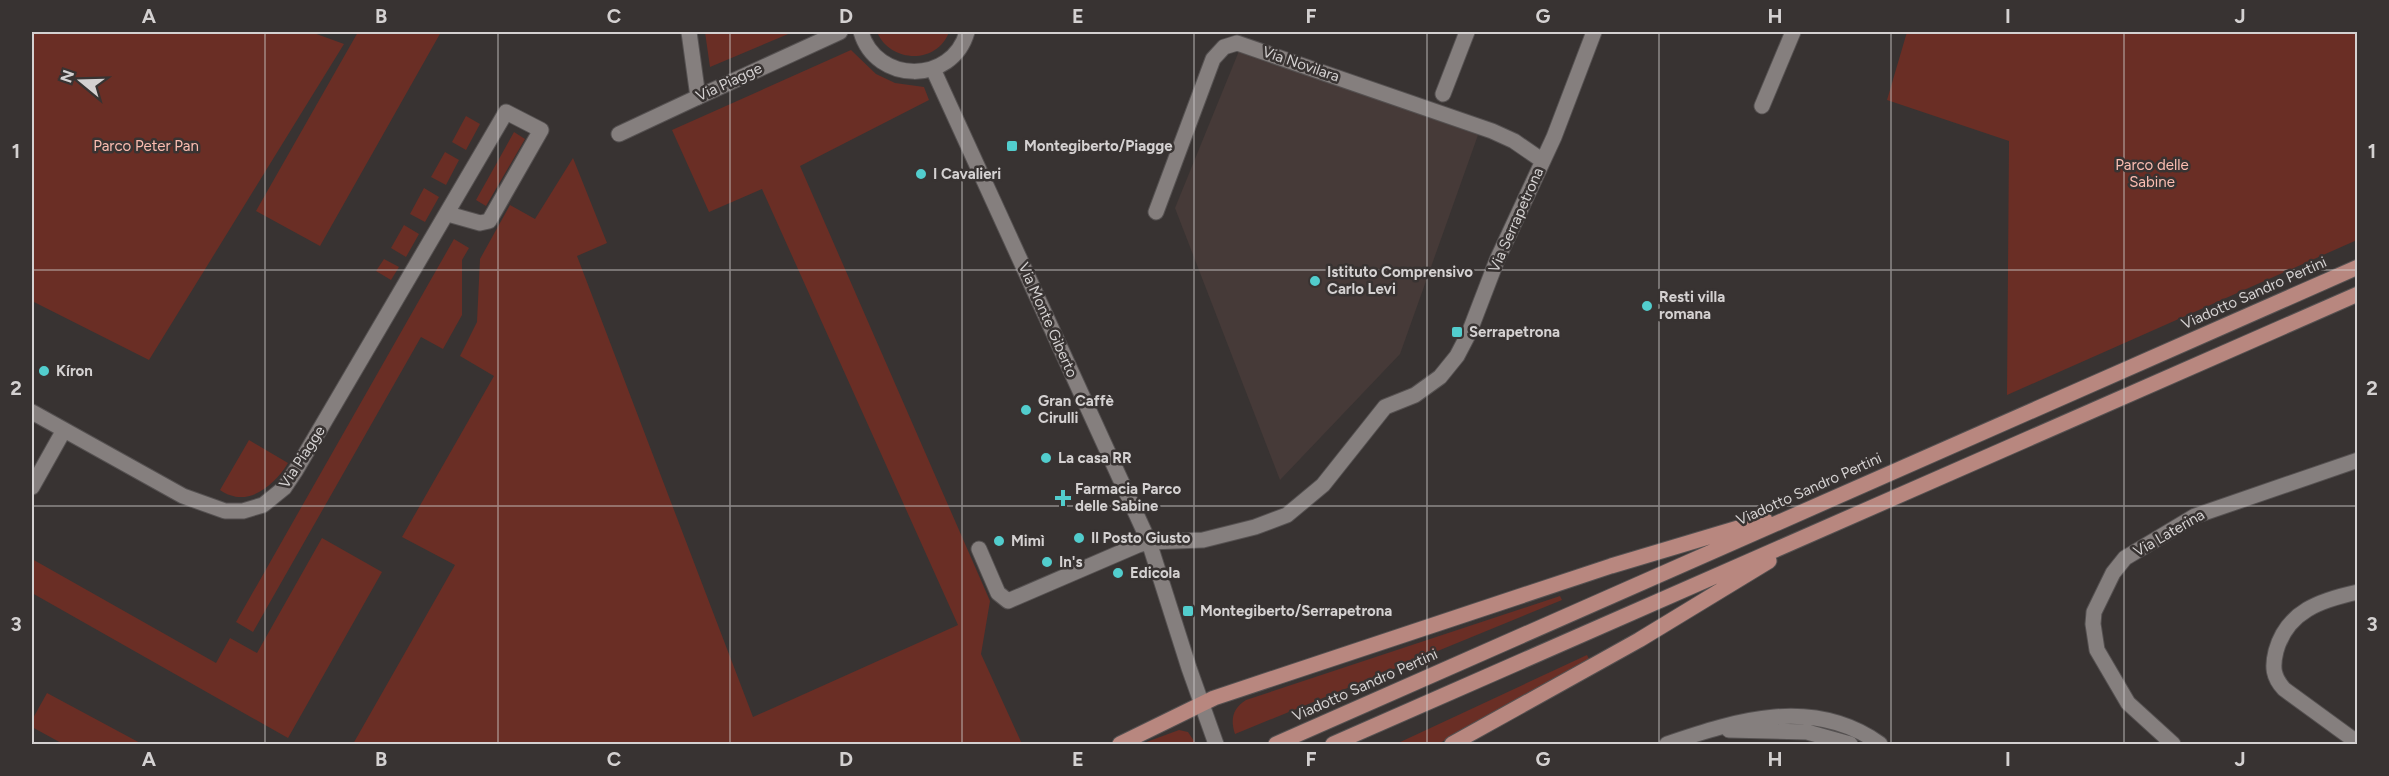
<svg xmlns="http://www.w3.org/2000/svg" width="2389" height="776" viewBox="0 0 2389 776" font-family="Figtree,sans-serif">
	<style>
		.built { fill: #463a38 }
		.green { fill: #6a2e25 }
		.lines { fill: none; stroke-linecap: round; stroke-linejoin: round }
		.street-casing { stroke: #555151; stroke-width: 17 }
		.secondary-casing { stroke: #555151; stroke-width: 17 }
		.primary-casing { stroke: #555151; stroke-width: 17 }
		.street { stroke: #857f7e; stroke-width: 15 }
		.secondary { stroke: #857f7e; stroke-width: 15 }
		.primary { stroke: #b8877f; stroke-width: 15 }
		.grid { fill: none; stroke: #d4d1d1; stroke-width: 1.5; stroke-opacity: 0.55 }
		.poi-dot { fill: #52cdcd; stroke: #383332; stroke-width: 2 }
		.labels { text-anchor: middle; stroke-width: 5; stroke-linejoin: round; paint-order: stroke }
		.street-label { font-size: 15px; fill: #d4d1d1; stroke: #383332 }
		.park-label { font-size: 15px; fill: #fbbdb1; stroke: #383332 }
		.poi-label { font-size: 15px; font-weight: bold; fill: #d4d1d1; stroke: #383332; text-anchor: start }
		.neatline { fill: none; stroke: #d4d1d1; stroke-width: 2 }
		.grid-label { font-size: 20px; text-anchor: middle; font-weight: bold; fill: #d4d1d1 }
	</style>
	<rect width="100%" height="100%" fill="#383332"/>
	<path class="built" d="M 1239,51 L 1478,135 L 1400,354 L 1280,480 L 1175,208 Z"/>
	<path class="green" d="M 32,32 L 311,32 L 344,44 L 149,360 L 32,301 Z
		M 358,32 L 441,32 L 320,246 L 256,211 Z
		M 705,32 L 793,32 L 710,67 Z
		M 877,32 L 949,32 C 937,65 890,63 877,32 Z
		M 1907,32 L 2357,32 L 2357,240 L 2007,395 L 2009,141 L 1887,100 Z
		M 851,50 L 876,74 L 895,83 L 924,87 L 929,100 L 800,166 L 990,601 L 981,654 L 1022,744 L 353,744 L 455,565 L 402,537 L 494,376 L 460,356 L 477,322 L 480,259 L 510,205 L 535,219 L 573,158 L 607,243 L 577,256 L 753,717 L 958,625 L 762,189 L 709,212 L 672,130 Z
		M 466,116 L 480,124 L 466,150 L 452,142 Z
		M 514,132 L 525,139 L 486,206 L 476,200 Z
		M 445,152 L 459,160 L 446,185 L 431,177 Z
		M 424,188 L 439,197 L 425,222 L 410,214 Z
		M 404,225 L 419,234 L 406,257 L 391,248 Z
		M 454,239 L 469,248 L 462,260 L 462,315 L 443,349 L 421,337 L 253,632 L 236,622 Z
		M 384,259 L 399,267 L 391,280 L 376,271 Z
		M 249,440 L 288,463 C 274,486 247,509 220,490 Z
		M 322,538 L 382,572 L 288,738 L 32,593 L 32,559 L 216,663 L 230,638 L 257,653 Z
		M 1560,596 L 1562,600 L 1235,734 C 1230,719 1233,708 1246,700 Z
		M 1587,655 L 1590,661 L 1438,744 L 1396,744 Z
		M 47,693 L 142,744 L 63,744 L 32,727 L 32,720 Z
		M 1179,730 L 1188,732 L 1196,744 L 1141,744 Z"/>
	<g class="lines">
		<g class="street-casing">
			<path id="street" d="M 1443,94 L 1467,32
				M 1762,106 L 1793,32
				M 619,134 L 698,97
				M 1156,212 L 1213,59 L 1224,47 L 1237,43 L 1492,131 L 1514,141 L 1543,161
				M 32,412 L 183,496 L 225,511 L 243,511 L 263,505 L 284,488 L 296,470 L 506,112 L 541,130 L 489,221 L 480,223 L 448,214
				M 32,487 L 64,430
				M 979,549 L 998,593 L 1008,601 L 1138,545 L 1149,542 L 1203,540 L 1255,527 L 1287,515 L 1323,485 L 1385,407 L 1415,395 L 1440,377 L 1457,356 L 1469,333 L 1497,260 L 1554,137 L 1594,32
				M 2358,592 C 2321,600 2287,611 2276,651 C 2272,667 2273,677 2284,689 L 2358,743
				M 2173,744 L 2128,703 L 2097,650 L 2093,624 L 2094,612 L 2113,573 L 2125,558 L 2195,516 L 2358,460"/>
		</g>
		<g class="secondary-casing">
			<path id="secondary" d="M 689,32 L 698,97 L 840,32
				M 861,32 C 876,84 952,85 967,32
				M 933,69 L 1149,542 L 1189,668 L 1216,744
				M 1729,730 L 1807,732 L 1850,744
				M 1667,744 C 1737,720 1813,696 1880,744"/>
		</g>
		<g class="primary-casing">
			<path id="primary" d="M 1120,744 L 1214,698 L 1611,566 L 1765,520
				M 1276,744 L 2358,267
				M 1333,744 L 2358,294
				M 1452,744 L 1639,640 L 1769,561"/>
		</g>
		<use href="#street" class="street"/>
		<use href="#secondary" class="secondary"/>
		<use href="#primary" class="primary"/>
	</g>
	<path class="grid" d="M 265,32 L 265,744M 498,32 L 498,744M 730,32 L 730,744M 962,32 L 962,744M 1194,32 L 1194,744M 1427,32 L 1427,744M 1659,32 L 1659,744M 1891,32 L 1891,744M 2124,32 L 2124,744M 32,270 L 2358,270M 32,506 L 2358,506"/>
	<g class="poi-dot">
		<rect x="1006" y="140" width="12" height="12" rx="3"/>
		<circle cx="921" cy="174" r="6"/>
		<circle cx="1315" cy="281" r="6"/>
		<circle cx="1647" cy="306" r="6"/>
		<rect x="1451" y="326" width="12" height="12" rx="3"/>
		<circle cx="44" cy="371" r="6"/>
		<circle cx="1026" cy="410" r="6"/>
		<circle cx="1046" cy="458" r="6"/>
		<path d="M1060 489h6v6h6v6h-6v6h-6v-6h-6v-6h6z"/>
		<circle cx="1079" cy="538" r="6"/>
		<circle cx="999" cy="541" r="6"/>
		<circle cx="1047" cy="562" r="6"/>
		<circle cx="1118" cy="573" r="6"/>
		<rect x="1182" y="605" width="12" height="12" rx="3"/>
	</g>
	<g class="labels">
		<g class="street-label">
			<text transform="translate(1301 64) rotate(19)" y="5">Via Novilara</text>
			<text transform="translate(729 82) rotate(-25)" y="5">Via Piagge</text>
			<text transform="translate(1516 220) rotate(-66)" y="5">Via Serrapetrona</text>
			<text transform="translate(2254 293) rotate(-24)" y="5">Viadotto Sandro Pertini</text>
			<text transform="translate(1048 320) rotate(66)" y="5">Via Monte Giberto</text>
			<text transform="translate(302 457) rotate(-57)" y="5">Via Piagge</text>
			<text transform="translate(1809 489) rotate(-24)" y="5">Viadotto Sandro Pertini</text>
			<text transform="translate(2169 533) rotate(-30)" y="5">Via Laterina</text>
			<text transform="translate(1365 685) rotate(-24)" y="5">Viadotto Sandro Pertini</text>
		</g>
		<g class="park-label">
			<text x="146" y="151">Parco Peter Pan</text>
			<text x="2152" y="170">Parco delle<tspan x="2152" dy="17">Sabine</tspan></text>
		</g>
		<g class="poi-label">
			<text x="1024" y="151">Montegiberto/Piagge</text>
			<text x="933" y="179">I Cavalieri</text>
			<text x="1327" y="277">Istituto Comprensivo<tspan x="1327" dy="17">Carlo Levi</tspan></text>
			<text x="1659" y="302">Resti villa<tspan x="1659" dy="17">romana</tspan></text>
			<text x="1469" y="337">Serrapetrona</text>
			<text x="56" y="376">Kíron</text>
			<text x="1038" y="406">Gran Caffè<tspan x="1038" dy="17">Cirulli</tspan></text>
			<text x="1058" y="463">La casa RR</text>
			<text x="1075" y="494">Farmacia Parco<tspan x="1075" dy="17">delle Sabine</tspan></text>
			<text x="1091" y="543">Il Posto Giusto</text>
			<text x="1011" y="546">Mimì</text>
			<text x="1059" y="567">In's</text>
			<text x="1130" y="578">Edicola</text>
			<text x="1200" y="616">Montegiberto/Serrapetrona</text>
		</g>
	</g>
	<rect width="2389" height="776" fill="none" stroke="#383332" stroke-width="66"/>
	<g transform="translate(81 81) rotate(289)" stroke="#383332" stroke-width="4.5" paint-order="stroke">
	<path d="M0-4.5L10 22L0 15L-10 22Z" fill="#d4d1d1"/>
	<text y="-9" font-size="16" font-weight="bold" text-anchor="middle" fill="#d4d1d1">N</text>
	</g>
	<rect x="33" y="33" width="2323" height="710" class="neatline"/>
	<g class="grid-label">
		<text x="149" y="23">A</text>
		<text x="381" y="23">B</text>
		<text x="614" y="23">C</text>
		<text x="846" y="23">D</text>
		<text x="1078" y="23">E</text>
		<text x="1311" y="23">F</text>
		<text x="1543" y="23">G</text>
		<text x="1775" y="23">H</text>
		<text x="2008" y="23">I</text>
		<text x="2240" y="23">J</text>
		<text x="16" y="158">1</text>
		<text x="2372" y="158">1</text>
		<text x="16" y="395">2</text>
		<text x="2372" y="395">2</text>
		<text x="16" y="631">3</text>
		<text x="2372" y="631">3</text>
		<text x="149" y="766">A</text>
		<text x="381" y="766">B</text>
		<text x="614" y="766">C</text>
		<text x="846" y="766">D</text>
		<text x="1078" y="766">E</text>
		<text x="1311" y="766">F</text>
		<text x="1543" y="766">G</text>
		<text x="1775" y="766">H</text>
		<text x="2008" y="766">I</text>
		<text x="2240" y="766">J</text>
	</g>
</svg>
